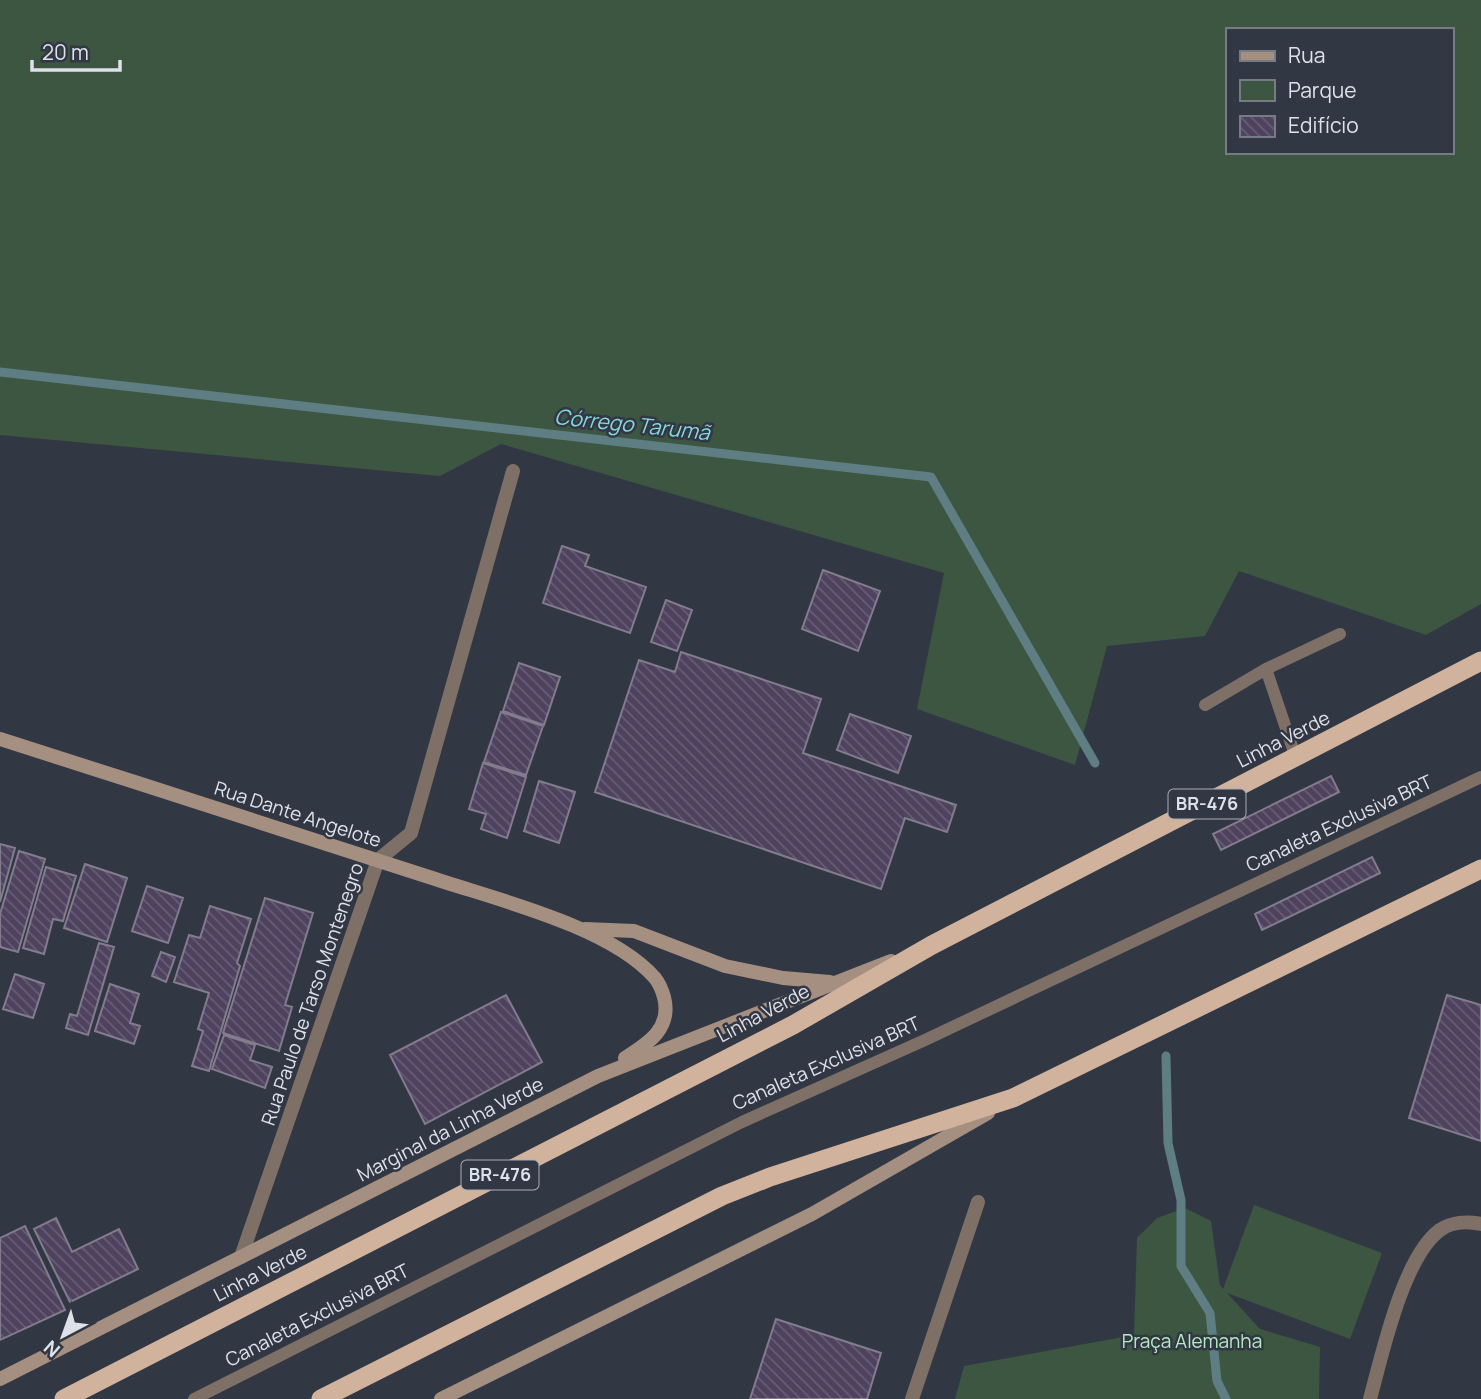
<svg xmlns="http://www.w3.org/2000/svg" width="1481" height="1399" viewBox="0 0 1481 1399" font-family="Manrope,sans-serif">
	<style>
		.park { fill: #3c5642; fill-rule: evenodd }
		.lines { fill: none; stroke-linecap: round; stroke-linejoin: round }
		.stream { stroke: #5e7e83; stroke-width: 9 }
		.building { fill: url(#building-back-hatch); stroke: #827c8c; stroke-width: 2 }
		.service { stroke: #7e7067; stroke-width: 12 }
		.minor { stroke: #7e7067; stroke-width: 14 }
		.secondary { stroke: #a58f81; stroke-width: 14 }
		.trunk { stroke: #d1b29d; stroke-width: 19 }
		.labels { text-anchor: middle; stroke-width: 5; stroke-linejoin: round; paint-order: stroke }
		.shield { fill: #323744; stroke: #aaaeb8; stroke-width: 2 }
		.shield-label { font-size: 18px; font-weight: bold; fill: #dee1ea }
		.street-label { font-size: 19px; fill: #dee1ea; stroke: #323744 }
		.park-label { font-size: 19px; fill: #b4eac0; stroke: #323744 }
		.water-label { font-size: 21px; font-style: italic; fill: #86d7de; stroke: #323744 }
	</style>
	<defs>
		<pattern id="building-back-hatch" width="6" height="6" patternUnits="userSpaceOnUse" patternTransform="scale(1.75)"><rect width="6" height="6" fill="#4e425f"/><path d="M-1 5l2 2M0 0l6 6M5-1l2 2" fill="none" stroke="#675d76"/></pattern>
	</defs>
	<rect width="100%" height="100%" fill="#323744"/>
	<path class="park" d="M 0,0 L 1481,0 L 1481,604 L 1426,635 L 1239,571 L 1205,636 L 1107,646 L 1075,765 L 917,709 L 944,573 L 501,444 L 440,476 L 0,435 ZM 1227,30 L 1451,30 L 1451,152 L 1227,152 Z
		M 1254,1205 L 1382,1253 L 1350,1339 L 1227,1293 L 1260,1329 L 1320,1347 L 1319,1399 L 955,1399 L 964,1366 L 1134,1335 L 1137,1238 L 1157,1218 L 1185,1208 L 1211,1221 L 1220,1285 L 1223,1289 Z"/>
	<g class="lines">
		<path class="stream" d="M 0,372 L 931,477 L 1095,763
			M 1166,1056 L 1168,1143 L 1181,1200 L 1181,1266 L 1210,1313 L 1217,1381 L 1226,1399"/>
	</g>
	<path class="building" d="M 562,546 L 589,555 L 585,566 L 646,587 L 630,633 L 543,603 Z
		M 823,570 L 880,591 L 858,651 L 802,629 Z
		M 666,600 L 692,610 L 677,651 L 651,642 Z
		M 681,652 L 821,699 L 803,753 L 956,805 L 947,832 L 905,818 L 881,889 L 595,792 L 639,660 L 675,672 Z
		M 519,663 L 560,677 L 544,725 L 503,711 Z
		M 501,712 L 543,726 L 526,775 L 484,762 Z
		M 850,714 L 911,736 L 898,773 L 837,750 Z
		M 483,763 L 526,777 L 507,838 L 481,829 L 486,814 L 469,809 Z
		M 1331,776 L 1339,792 L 1221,850 L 1213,834 Z
		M 539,781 L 575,792 L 559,843 L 524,831 Z
		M 0,844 L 15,848 L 0,902 Z
		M 19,851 L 45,859 L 18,952 L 0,947 L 0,914 Z
		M 1372,857 L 1380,873 L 1262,930 L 1255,914 Z
		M 85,864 L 127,878 L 107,942 L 64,928 Z
		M 46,867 L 76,876 L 63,921 L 53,919 L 44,954 L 23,948 Z
		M 147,886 L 183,898 L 168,943 L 132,931 Z
		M 265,898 L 313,913 L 285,1005 L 292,1007 L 279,1051 L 223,1033 Z
		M 210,906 L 251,919 L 237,963 L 240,966 L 209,1071 L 192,1066 L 203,1031 L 198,1029 L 209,993 L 174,982 L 189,935 L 200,938 Z
		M 99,943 L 114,947 L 88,1035 L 66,1028 L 70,1014 L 77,1016 Z
		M 161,952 L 175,957 L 166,982 L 152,976 Z
		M 15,974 L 44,984 L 33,1018 L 3,1009 Z
		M 110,984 L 139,994 L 130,1023 L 140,1026 L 134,1044 L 95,1031 Z
		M 506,995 L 542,1062 L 425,1124 L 390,1055 Z
		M 1447,995 L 1481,1005 L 1481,1141 L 1409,1118 Z
		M 224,1035 L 255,1045 L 250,1060 L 272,1067 L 265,1088 L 212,1069 Z
		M 56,1218 L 72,1252 L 119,1229 L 138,1269 L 70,1302 L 34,1229 Z
		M 25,1226 L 65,1310 L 0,1340 L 0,1238 Z
		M 776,1319 L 881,1353 L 867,1399 L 750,1399 Z"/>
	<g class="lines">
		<path class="service" d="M 1266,669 L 1296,758
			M 1205,705 L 1266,669 L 1340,634
			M 194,1399 L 742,1122 L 925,1040 L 1481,777"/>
		<path class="minor" d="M 241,1257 L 378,860 L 411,833 L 513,471
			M 912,1399 L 978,1202
			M 1370,1399 C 1382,1355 1403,1257 1440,1230 C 1451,1222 1467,1221 1481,1224"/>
		<path class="secondary" d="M 0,739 C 143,785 287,830 429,877 C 494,899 610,926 655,978 C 659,983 662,990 664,997 C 672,1028 649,1043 625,1058
			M 585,929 L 634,931 L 725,966 L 783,978 L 830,982
			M 0,1379 L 598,1076 L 891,961
			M 441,1399 L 812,1214 L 988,1113"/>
		<path class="trunk" d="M 64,1399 L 793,1025 L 932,945 L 1481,661
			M 321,1399 L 722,1196 L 770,1177 L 1013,1098 L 1481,869"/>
	</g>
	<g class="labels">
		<g class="shield">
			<rect x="1168.5" y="789.5" width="77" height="29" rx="5"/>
			<rect x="461.5" y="1160.5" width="77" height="29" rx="5"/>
		</g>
		<g class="shield-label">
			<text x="1207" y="810">BR-476</text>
			<text x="500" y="1181">BR-476</text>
		</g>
		<g class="street-label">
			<text transform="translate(1283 739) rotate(-27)" y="7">Linha Verde</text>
			<text transform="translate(298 814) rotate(18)" y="7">Rua Dante Angelote</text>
			<text transform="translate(1339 823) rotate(-25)" y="7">Canaleta Exclusiva BRT</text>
			<text transform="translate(312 994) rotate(-71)" y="7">Rua Paulo de Tarso Montenegro</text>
			<text transform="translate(763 1013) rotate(-28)" y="7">Linha Verde</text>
			<text transform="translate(826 1063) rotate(-24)" y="7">Canaleta Exclusiva BRT</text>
			<text transform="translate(450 1129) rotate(-27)" y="7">Marginal da Linha Verde</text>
			<text transform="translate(260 1273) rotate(-27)" y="7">Linha Verde</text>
			<text transform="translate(317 1315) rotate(-27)" y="7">Canaleta Exclusiva BRT</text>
		</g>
		<g class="park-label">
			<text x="1192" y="1348">Praça Alemanha</text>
		</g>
		<g class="water-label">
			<text transform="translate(632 425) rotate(6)" y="7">Córrego Tarumã</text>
		</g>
	</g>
	<rect x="1226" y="28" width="228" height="126" fill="#323744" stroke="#777b86" stroke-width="2"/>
	<rect x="1240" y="51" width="35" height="10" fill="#a58f81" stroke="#777b86" stroke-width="2"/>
	<text x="1288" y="63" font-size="21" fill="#dee1ea">Rua</text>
	<rect x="1240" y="80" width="35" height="21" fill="#3c5642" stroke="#777b86" stroke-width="2"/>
	<text x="1288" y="98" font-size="21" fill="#dee1ea">Parque</text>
	<rect x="1240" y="116" width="35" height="21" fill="url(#building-back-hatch)" stroke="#777b86" stroke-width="2"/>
	<text x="1288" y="133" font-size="21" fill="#dee1ea">Edifício</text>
	<g transform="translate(63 1336) rotate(221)" stroke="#323744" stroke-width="5" paint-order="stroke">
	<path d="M0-5L12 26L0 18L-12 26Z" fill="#dee1ea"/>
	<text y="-10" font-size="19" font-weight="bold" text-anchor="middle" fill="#dee1ea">N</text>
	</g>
	<path d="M32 60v10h88v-10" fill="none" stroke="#dee1ea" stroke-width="3.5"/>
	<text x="42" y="60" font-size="21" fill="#dee1ea" stroke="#323744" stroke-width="5" paint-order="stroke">20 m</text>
</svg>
